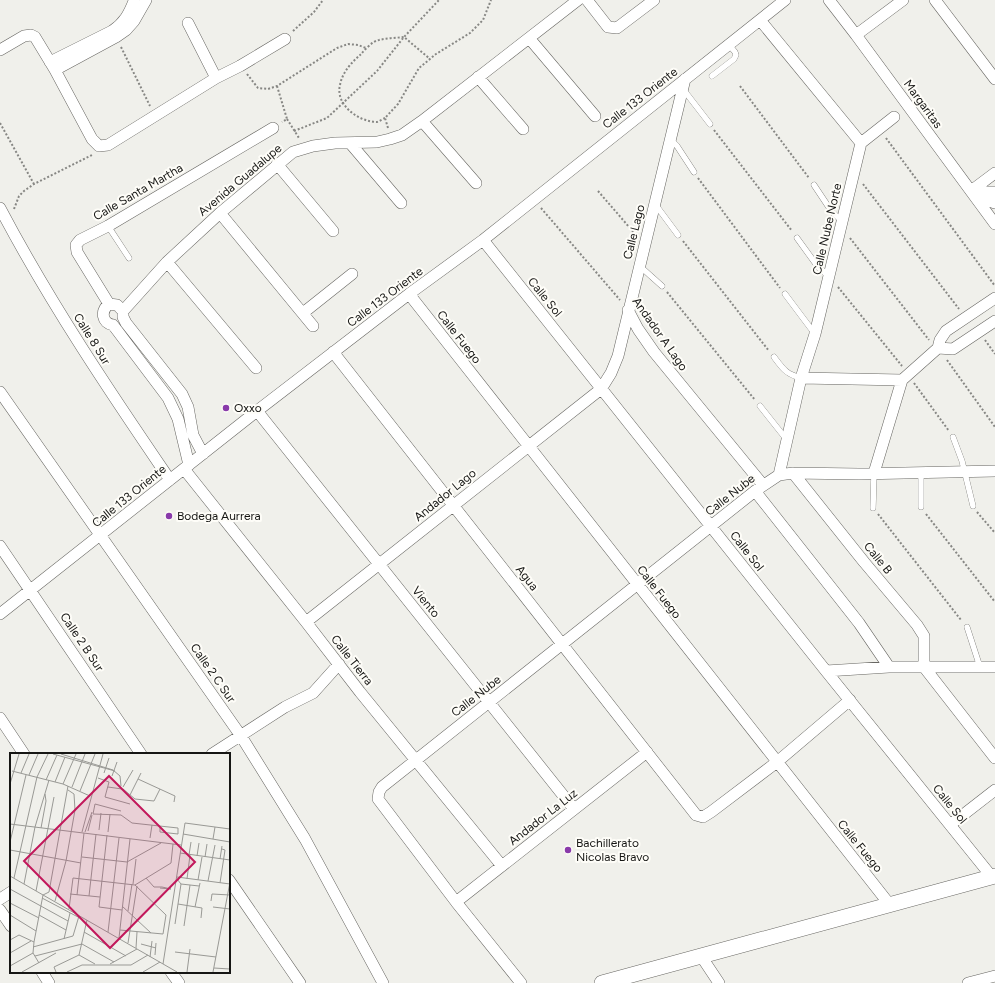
<svg xmlns="http://www.w3.org/2000/svg" width="995" height="983" viewBox="0 0 995 983" font-family="Figtree,sans-serif">
	<style>
		.lines { fill: none; stroke-linecap: round; stroke-linejoin: round }
		.lane-casing { stroke: #676662; stroke-width: 6 }
		.street-casing { stroke: #676662; stroke-width: 12 }
		.secondary-casing { stroke: #676662; stroke-width: 16 }
		.path { stroke: #878784; stroke-width: 2; stroke-dasharray: 2 2; stroke-linecap: butt }
		.lane { stroke: #fff; stroke-width: 5.5 }
		.street { stroke: #fff; stroke-width: 11 }
		.secondary { stroke: #fff; stroke-width: 15 }
		.poi-dot { fill: #893aaa; stroke: #fefdf8; stroke-width: 1.5 }
		.labels { text-anchor: middle; stroke-width: 4; stroke-linejoin: round; paint-order: stroke }
		.street-label { font-size: 12px; fill: #161614; stroke: #fefdf8 }
		.poi-label { font-size: 12px; fill: #161614; stroke: #fefdf8; text-anchor: start }
		.inset-road { fill: none; stroke: #999995; stroke-width: 1 }
		.view { fill: #c2185b; fill-opacity: 0.15; stroke: #c2185b; stroke-width: 2 }
		.inset-edge { fill: none; stroke: #161614; stroke-width: 2 }
	</style>
	<rect width="100%" height="100%" fill="#f0f0eb"/>
	<g class="lines">
		<g class="lane-casing">
			<path id="lane" d="M 712,76 L 734,59 L 736,55 L 735,52 L 729,45
				M 683,89 L 710,124
				M 671,140 L 677,146 L 694,172
				M 814,185 L 832,212 L 842,221
				M 655,204 L 678,235
				M 108,226 L 129,258
				M 797,238 L 818,267 L 829,276
				M 639,267 L 643,269 L 662,286
				M 785,294 L 815,334
				M 774,357 C 783,369 786,374 801,378
				M 760,406 L 787,440
				M 953,437 L 962,461 L 973,506
				M 921,507 L 921,472
				M 873,508 L 874,473
				M 967,627 L 980,667"/>
		</g>
		<g class="street-casing">
			<path id="street" d="M 587,0 L 608,27 L 617,28 L 654,0
				M 829,0 L 856,35 L 995,224
				M 935,0 L 995,79
				M 760,20 L 861,143
				M 188,23 L 216,78
				M 856,35 L 903,0
				M 529,38 L 595,116
				M 0,50 L 24,36 L 31,35 L 35,37 L 55,70 L 92,139 L 99,146 L 108,145 L 216,78 L 240,66 L 285,39
				M 50,62 L 112,31 C 124,23 129,14 134,1
				M 55,70 L 116,37 L 126,30 L 134,21 L 146,0
				M 478,77 L 523,129
				M 422,121 L 476,183
				M 350,143 L 401,203
				M 861,143 L 894,117
				M 277,164 L 333,231
				M 971,191 L 995,173
				M 971,191 L 995,192
				M 975,196 L 995,203
				M 0,208 C 50,303 110,392 170,480
				M 220,213 L 313,326
				M 483,240 L 826,671 L 992,877
				M 167,262 L 256,368
				M 409,294 L 890,905
				M 109,304 L 77,252 L 76,245 L 80,240 L 108,226 L 273,128
				M 628,310 L 638,329 L 654,352 L 763,485
				M 123,311 L 167,262 L 220,213 L 293,152 L 313,146 L 335,143 L 377,142 L 390,139 L 402,135 L 422,121 L 578,0
				M 123,311 L 117,305 L 109,304 C 100,311 102,323 113,325 L 168,398 L 178,419 L 189,465
				M 123,311 L 123,317 L 126,323 L 182,394 L 188,407 L 193,435 L 203,454
				M 303,313 L 352,274
				M 938,348 L 953,349 L 995,321
				M 333,352 L 696,815 L 703,817 L 711,812 L 777,762 L 850,700
				M 801,378 L 902,380
				M 902,380 L 938,348 L 940,340 L 946,331 L 995,298
				M 0,392 L 241,736 L 305,839 L 383,983
				M 257,411 L 574,809
				M 184,469 L 306,622 L 360,692 L 502,866
				M 793,473 L 864,562 L 917,625 L 924,636 L 924,667 L 995,758
				M 874,473 L 902,380
				M 779,475 L 801,378 L 815,334 L 861,143
				M 755,491 L 859,623 L 889,667
				M 0,546 L 141,754
				M 0,614 L 257,411 L 409,294 L 483,240 L 785,0
				M 306,622 L 601,389 L 611,373 L 618,356 L 685,79
				M 826,671 L 889,667 L 995,667
				M 0,718 L 24,754
				M 212,754 L 285,707 L 313,693 L 339,664
				M 950,825 L 995,790
				M 229,880 L 300,983
				M 0,899 L 11,892
				M 456,902 L 647,752
				M 0,910 L 11,926
				M 701,956 L 719,983
				M 42,972 L 49,983
				M 171,972 L 179,983
				M 521,983 L 456,902 L 378,799 L 379,792 L 382,787 L 755,491 L 779,475 L 793,473 L 859,474 L 995,471
				M 968,983 L 995,976"/>
		</g>
		<g class="secondary-casing">
			<path id="secondary" d="M 602,983 L 995,876"/>
		</g>
		<path class="path" d="M 293,31 L 314,12 L 323,0
			M 121,47 L 150,106
			M 247,74 L 258,88 L 268,89 L 277,86 L 337,48 L 348,44 L 358,45 L 366,48
			M 277,86 L 287,119 L 282,122
			M 740,86 L 809,178
			M 385,118 C 383,119 380,121 377,122 C 359,122 335,105 340,85 C 342,73 351,63 360,55 C 365,50 372,41 379,40 C 387,38 396,38 404,37 L 430,59
			M 287,119 L 299,138
			M 0,123 L 34,184
			M 388,128 L 385,118 L 398,104 L 419,68 L 436,54 L 470,33 L 483,20 L 491,0
			M 714,130 L 792,231
			M 294,131 L 327,118 L 377,71 L 404,37 L 439,0
			M 886,138 L 995,286
			M 698,178 L 780,288
			M 863,184 L 959,309
			M 598,191 L 636,235
			M 541,208 L 620,300
			M 14,209 L 19,196 L 24,191 L 34,184 L 92,155
			M 850,238 L 929,340
			M 683,241 L 769,351
			M 838,287 L 902,366
			M 667,292 L 755,400
			M 985,340 L 995,354
			M 947,360 L 995,427
			M 914,383 L 949,431
			M 977,512 L 995,533
			M 878,514 L 961,620
			M 926,514 L 995,602"/>
		<use href="#lane" class="lane"/>
		<use href="#street" class="street"/>
		<use href="#secondary" class="secondary"/>
	</g>
	<g class="poi-dot">
		<circle cx="226" cy="408" r="4"/>
		<circle cx="169" cy="516" r="4"/>
		<circle cx="568" cy="850" r="4"/>
	</g>
	<g class="labels">
		<g class="street-label">
			<text transform="translate(640 98) rotate(-38)" y="4">Calle 133 Oriente</text>
			<text transform="translate(923 104) rotate(54)" y="4">Margaritas</text>
			<text transform="translate(240 180) rotate(-40)" y="4">Avenida Guadalupe</text>
			<text transform="translate(138 192) rotate(-30)" y="4">Calle Santa Martha</text>
			<text transform="translate(827 229) rotate(-77)" y="4">Calle Nube Norte</text>
			<text transform="translate(634 232) rotate(-76)" y="4">Calle Lago</text>
			<text transform="translate(385 297) rotate(-37)" y="4">Calle 133 Oriente</text>
			<text transform="translate(545 297) rotate(51)" y="4">Calle Sol</text>
			<text transform="translate(660 334) rotate(55)" y="4">Andador A Lago</text>
			<text transform="translate(459 337) rotate(52)" y="4">Calle Fuego</text>
			<text transform="translate(92 339) rotate(58)" y="4">Calle 8 Sur</text>
			<text transform="translate(445 495) rotate(-39)" y="4">Andador Lago</text>
			<text transform="translate(730 495) rotate(-38)" y="4">Calle Nube</text>
			<text transform="translate(129 496) rotate(-39)" y="4">Calle 133 Oriente</text>
			<text transform="translate(747 551) rotate(52)" y="4">Calle Sol</text>
			<text transform="translate(878 558) rotate(51)" y="4">Calle B</text>
			<text transform="translate(527 578) rotate(52)" y="4">Agua</text>
			<text transform="translate(659 592) rotate(52)" y="4">Calle Fuego</text>
			<text transform="translate(426 602) rotate(51)" y="4">Viento</text>
			<text transform="translate(82 642) rotate(56)" y="4">Calle 2 B Sur</text>
			<text transform="translate(352 660) rotate(52)" y="4">Calle Tierra</text>
			<text transform="translate(213 673) rotate(55)" y="4">Calle 2 C Sur</text>
			<text transform="translate(476 696) rotate(-38)" y="4">Calle Nube</text>
			<text transform="translate(950 804) rotate(51)" y="4">Calle Sol</text>
			<text transform="translate(543 817) rotate(-38)" y="4">Andador La Luz</text>
			<text transform="translate(860 846) rotate(51)" y="4">Calle Fuego</text>
		</g>
		<g class="poi-label">
			<text x="234" y="412">Oxxo</text>
			<text x="177" y="520">Bodega Aurrera</text>
			<text x="576" y="847">Bachillerato<tspan x="576" dy="14">Nicolas Bravo</tspan></text>
		</g>
	</g>
	<g transform="translate(10 753)">
		<rect width="220" height="220" fill="#f0f0eb"/>
		<path class="inset-road" d="M 43,1 L 105,18M 51,1 L 103,17 L 110,23 L 111,33M 2,18 L 53,31 L 80,43M 11,20 L 19,1M 94,20 L 99,5M 19,22 L 28,1M 102,23 L 107,9M 88,25 L 99,29 L 95,44 L 120,51M 128,26 L 165,43 L 164,49M 36,27 L 47,2M 45,29 L 55,4M 0,31 L 9,1M 53,31 L 66,1M 62,34 L 75,1M 98,34 L 112,36M 113,34 L 123,17M 113,36 L 125,46 L 144,48 L 150,36M 70,38 L 85,1M 120,42 L 131,20M 83,61 L 111,62 L 122,70 L 168,75 L 168,81 L 150,79 L 150,73M 83,61 L 85,51 L 111,58M 0,71 L 171,92M 31,75 L 36,48 L 35,41M 89,77 L 91,60M 78,78 L 82,62M 72,79 L 93,1M 75,79 L 82,59M 98,79 L 100,61M 173,81 L 220,89M 97,82 L 89,154 L 112,157M 140,85 L 142,72M 203,86 L 205,74M 0,89 L 16,22M 0,97 L 71,110M 170,100 L 220,107M 179,102 L 181,89M 187,103 L 189,90M 72,104 L 117,109 L 151,90M 195,104 L 197,91M 210,106 L 212,93M 161,110 L 163,91M 0,123 L 167,219M 167,124 L 220,131M 4,125 L 27,24 L 38,1M 136,125 L 144,134M 167,126 L 171,131 L 189,133M 177,126 L 180,102M 188,127 L 192,104M 198,128 L 205,92M 210,130 L 215,97 L 212,96M 14,131 L 25,74 L 39,27M 123,131 L 126,106M 125,132 L 161,110M 144,134 L 152,134 L 161,136 L 150,135M 0,136 L 58,168M 26,138 L 44,44M 60,141 L 90,144M 67,142 L 74,80M 79,143 L 86,81M 32,145 L 68,164M 45,148 L 56,108 L 65,57 L 64,41 L 58,37M 201,148 L 202,141 L 220,142M 0,150 L 29,165M 168,151 L 192,155 L 191,165M 112,153 L 141,180M 185,154 L 190,130M 203,154 L 220,156M 59,156 L 63,125 L 125,132M 118,158 L 122,131M 0,162 L 26,178M 29,162 L 56,177M 165,171 L 171,131M 174,173 L 180,132M 110,177 L 153,181 L 156,162 L 125,132M 74,179 L 116,203M 98,179 L 109,85M 109,185 L 120,86M 54,186 L 60,160M 0,187 L 9,182 L 24,189M 118,190 L 127,133M 131,191 L 146,195M 23,194 L 63,183 L 69,163M 126,195 L 127,179M 165,199 L 206,204M 0,200 L 21,188M 69,202 L 77,167M 69,202 L 85,211M 145,202 L 146,190M 25,203 L 72,191 L 104,209M 140,204 L 142,188M 29,210 L 23,200 L 24,189 L 33,142 L 39,139 L 58,33M 100,211 L 127,196M 153,211 L 175,70 L 220,76M 0,213 L 23,200M 204,215 L 220,216M 12,219 L 46,200M 46,219 L 44,214 L 69,202M 57,219 L 72,212 L 121,212 L 138,202M 133,219 L 150,209M 177,219 L 180,196M 203,219 L 220,129"/>
		<path class="view" d="M 99,23 L 185,109 L 100,195 L 14,108 Z"/>
		<rect width="220" height="220" class="inset-edge"/>
	</g>
</svg>
